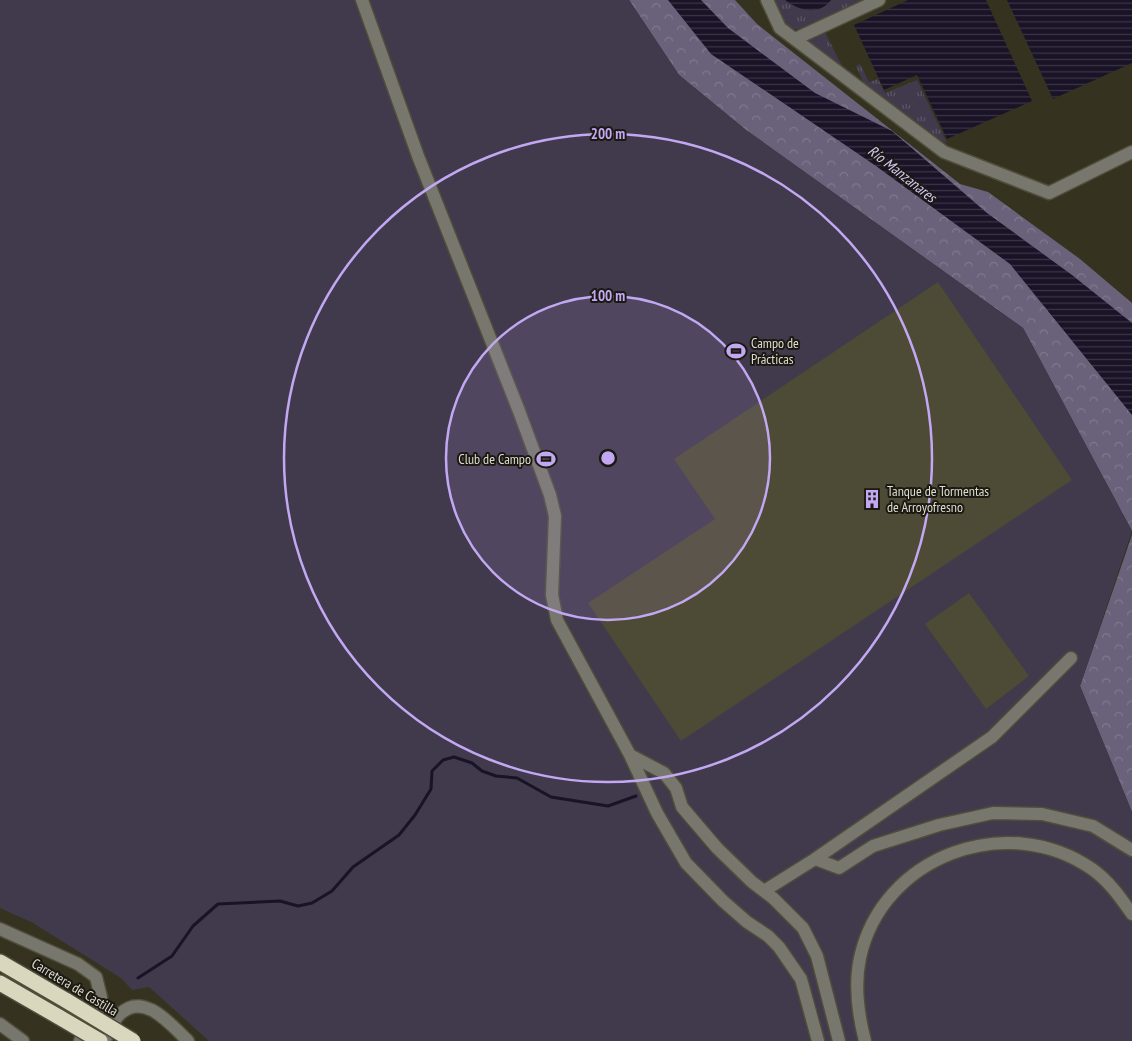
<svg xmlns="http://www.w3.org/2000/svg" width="1132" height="1041" viewBox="0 0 1132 1041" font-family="'PT Sans Narrow',sans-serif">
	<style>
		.grass { fill: url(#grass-tufts) }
		.forest { fill: url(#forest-crowns) }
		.garden { fill: #403a4c }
		.water { fill: url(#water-rules) }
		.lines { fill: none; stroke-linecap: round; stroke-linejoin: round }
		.stream { stroke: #1a1327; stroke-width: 3 }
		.building { fill: #4d4a36 }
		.minor-casing { stroke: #504d3b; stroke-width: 15 }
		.highway-casing { stroke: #504d3b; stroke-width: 18 }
		.minor { stroke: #78776d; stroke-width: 12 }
		.highway { stroke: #dad7bf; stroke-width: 15 }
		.highway-bridge-casing { stroke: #504d3b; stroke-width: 18; stroke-linecap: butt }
		.highway-bridge { stroke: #dad7bf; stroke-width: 15 }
		.ring { fill: none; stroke: #c2a8f2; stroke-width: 2.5 }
		.labels { text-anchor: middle; stroke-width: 4; stroke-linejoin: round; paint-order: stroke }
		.poi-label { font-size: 14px; fill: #dfddd1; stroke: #1b1911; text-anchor: start }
		.street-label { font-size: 14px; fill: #dfddd1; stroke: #1b1911 }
		.water-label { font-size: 15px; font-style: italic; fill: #d7c6f9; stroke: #1b1911 }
		.centre { fill: #c2a8f2; stroke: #1b1911; stroke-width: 2.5 }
		.ring-label { font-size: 15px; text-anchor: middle; font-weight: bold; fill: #c2a8f2; stroke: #1b1911; stroke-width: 4; stroke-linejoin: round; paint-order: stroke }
	</style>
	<defs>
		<pattern id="grass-tufts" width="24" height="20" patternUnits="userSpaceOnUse" patternTransform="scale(1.25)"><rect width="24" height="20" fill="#403a4c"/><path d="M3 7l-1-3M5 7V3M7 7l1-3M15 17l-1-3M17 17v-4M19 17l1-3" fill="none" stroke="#5b5665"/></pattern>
		<pattern id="forest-crowns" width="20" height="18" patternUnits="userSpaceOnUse" patternTransform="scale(1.25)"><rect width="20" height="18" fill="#6a627b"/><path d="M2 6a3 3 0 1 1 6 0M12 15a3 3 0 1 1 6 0" fill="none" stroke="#7f788d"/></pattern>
		<pattern id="water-rules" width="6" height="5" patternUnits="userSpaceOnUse" patternTransform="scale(1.25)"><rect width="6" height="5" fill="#1a1327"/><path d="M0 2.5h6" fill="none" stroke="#3b3545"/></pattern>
	</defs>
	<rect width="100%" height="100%" fill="#35321f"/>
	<path class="grass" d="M 774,0 L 862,0 L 801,30 L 788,28 Z
		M 824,30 L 845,72 L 850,70 L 851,77 L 808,44 L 810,37 Z
		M 860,64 L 869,82 L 878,79 L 885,93 L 917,80 L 947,143 L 935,138 L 865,86 L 856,66 Z"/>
	<path class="forest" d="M 629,0 L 735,0 L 757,24 L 960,184 L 988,192 L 1080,259 L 1132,303 L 1132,531 L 1023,328 L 746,130 L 679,75 Z
		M 1132,535 L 1132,812 L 1080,686 Z"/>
	<path class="garden" d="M 0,0 L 629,0 L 679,75 L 746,130 L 1023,328 L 1132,531 L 1080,686 L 1132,812 L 1132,1041 L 209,1041 L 149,987 L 132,990 L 121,978 L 33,923 L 0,908 Z"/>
	<path class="water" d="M 668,0 L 701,0 L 728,28 L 815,93 L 892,131 L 987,213 L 1072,275 L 1132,323 L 1132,415 L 1010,264 L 876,166 L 711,54 Z
		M 785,0 L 831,0 C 819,16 799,11 785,0 Z
		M 908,0 L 986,0 L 1032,101 L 947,139 L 917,75 L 884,90 L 854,25 Z
		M 1007,0 L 1132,0 L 1132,63 L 1053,99 Z"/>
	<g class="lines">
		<path class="stream" d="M 138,978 L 172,956 L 193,926 L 218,904 L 280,901 L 298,906 L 312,903 L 332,891 L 353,867 L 399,835 L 415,815 L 431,789 L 432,771 L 443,760 L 454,757 L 472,763 L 482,771 L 496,776 L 517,778 L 551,797 L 608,806 L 636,796"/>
	</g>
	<path class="building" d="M 938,282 L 1072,480 L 681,741 L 588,603 L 715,519 L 674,459 Z
		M 969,593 L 1029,676 L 986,709 L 925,624 Z"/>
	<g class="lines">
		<g class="minor-casing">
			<path id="minor" d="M 362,0 L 418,156 L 519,411 L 550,495 L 555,516 L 552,595 L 557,620 L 630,755 L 657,813 L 686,863 L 723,901 L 747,922 L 768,936 L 779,947 L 801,979 L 818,1041
				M 767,0 L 780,28 L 944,152 L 1049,193 L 1132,152
				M 795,39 L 879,0
				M 630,755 L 664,773 L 676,788 L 682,807 L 717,848 L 752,882 L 773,898 L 803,928 L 817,956 L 839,1041
				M 815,859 L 839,868 L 873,846 L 939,825 L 993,813 L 1042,814 L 1093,826 L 1132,850
				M 764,891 L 815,859 L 992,737 L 1071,658
				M 0,929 L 78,964 L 96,977 L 101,997 L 99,1010 L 80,1041
				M 0,1024 L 23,1041
				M 104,1041 C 109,1033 113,1020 120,1014 C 144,991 171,1025 188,1041
				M 865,1041 C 858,1014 854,986 860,958 C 882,856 1007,810 1092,869 C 1109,881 1120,897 1132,914"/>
		</g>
		<g class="highway-casing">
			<path id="highway" d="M 0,962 L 67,1001
				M 0,983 L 59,1017"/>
		</g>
		<use href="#minor" class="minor"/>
		<use href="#highway" class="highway"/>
		<g class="highway-bridge-casing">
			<path id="highway-bridge" d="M 67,1001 L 133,1041
				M 59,1017 L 100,1041"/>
		</g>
		<use href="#highway-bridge" class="highway-bridge"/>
	</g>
	<circle cx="608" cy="458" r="162" fill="#c2a8f2" fill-opacity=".12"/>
	<g class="ring">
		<circle cx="608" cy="458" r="162"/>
		<circle cx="608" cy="458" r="324"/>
	</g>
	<defs>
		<g id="stadium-bare" transform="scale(1.5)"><path d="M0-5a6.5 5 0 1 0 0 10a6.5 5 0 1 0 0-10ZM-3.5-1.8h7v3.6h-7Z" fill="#c2a8f2" stroke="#1b1911" stroke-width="2.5" paint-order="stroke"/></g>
		<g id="building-bare" transform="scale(1.5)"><path d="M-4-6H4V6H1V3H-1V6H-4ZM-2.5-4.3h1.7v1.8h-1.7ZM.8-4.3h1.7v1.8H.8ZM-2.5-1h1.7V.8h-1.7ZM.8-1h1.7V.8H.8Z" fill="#c2a8f2" stroke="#1b1911" stroke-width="2.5" paint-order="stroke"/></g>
	</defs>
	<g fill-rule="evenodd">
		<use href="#stadium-bare" x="736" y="351"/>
		<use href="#stadium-bare" x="546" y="459"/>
		<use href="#building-bare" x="872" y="499"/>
	</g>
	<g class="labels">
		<g class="poi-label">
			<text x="751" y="348">Campo de<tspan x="751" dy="16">Prácticas</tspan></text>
			<text x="531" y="464" text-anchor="end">Club de Campo</text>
			<text x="887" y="496">Tanque de Tormentas<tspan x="887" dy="16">de Arroyofresno</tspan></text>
		</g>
		<g class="street-label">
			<text transform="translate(75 987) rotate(31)" y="5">Carretera de Castilla</text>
		</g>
		<g class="water-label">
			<text transform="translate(902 174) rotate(38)" y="5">Río Manzanares</text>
		</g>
	</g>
	<circle cx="608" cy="458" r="8" class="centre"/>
	<g class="ring-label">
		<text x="608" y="139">200 m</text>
		<text x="608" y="301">100 m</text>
	</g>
</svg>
